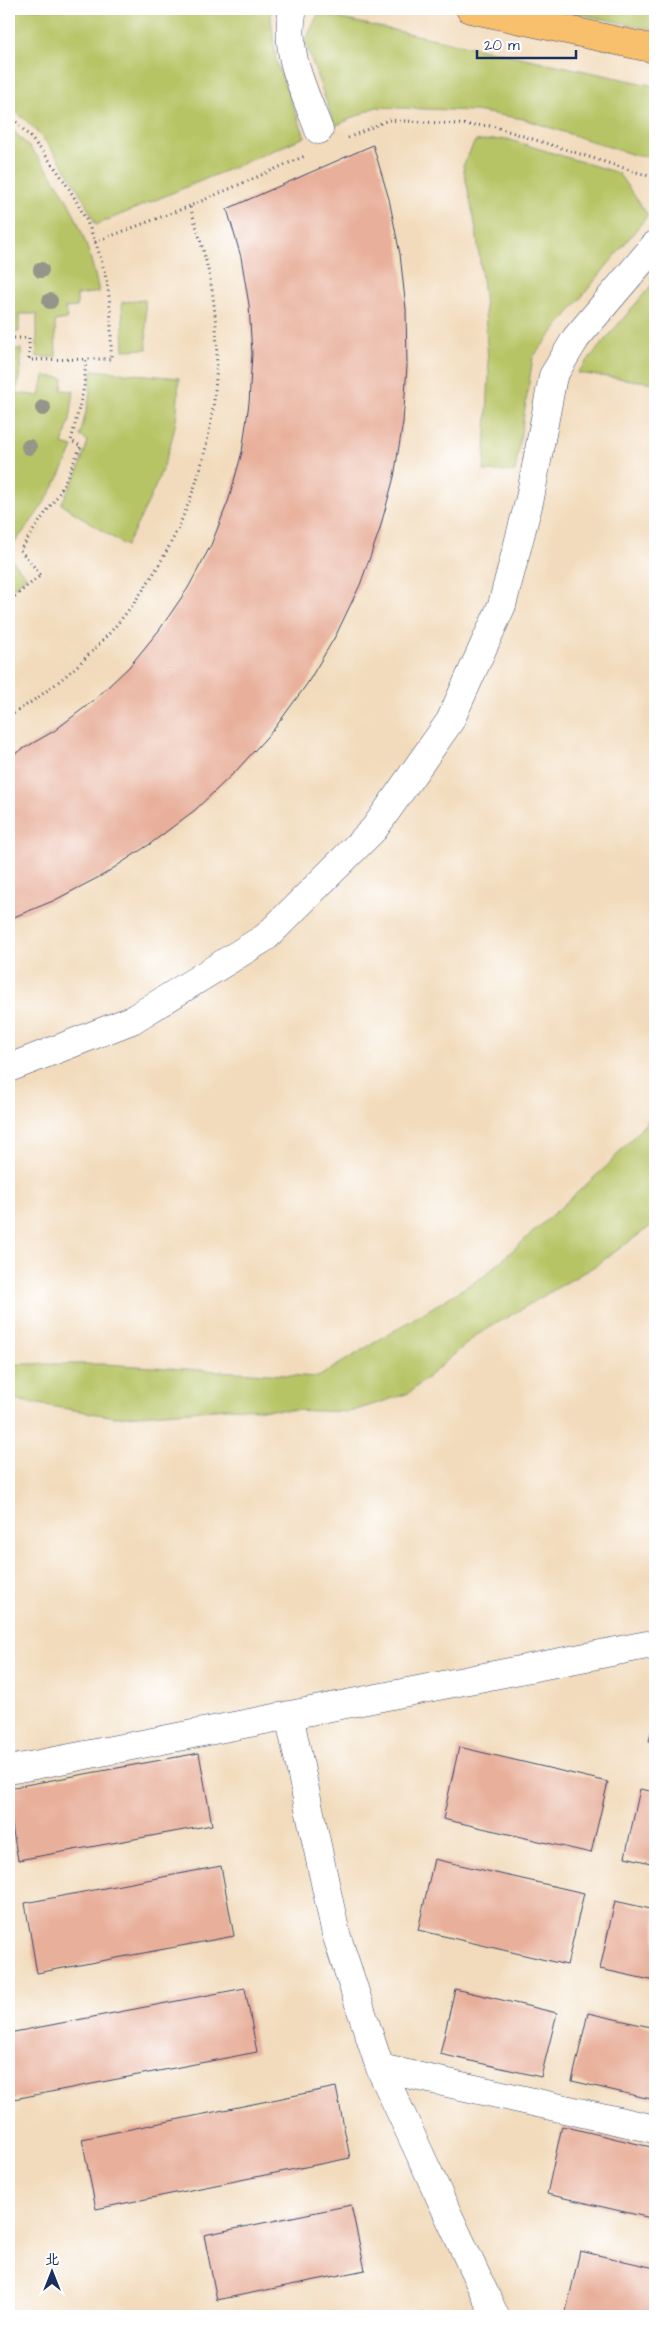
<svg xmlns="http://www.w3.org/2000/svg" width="664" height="2325" viewBox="0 0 664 2325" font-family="'Architects Daughter','LXGW WenKai TC',sans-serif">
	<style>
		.green { fill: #b7c465; stroke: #697a62 }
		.building { fill: #e8af9a }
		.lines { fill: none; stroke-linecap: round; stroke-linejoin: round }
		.minor-casing { stroke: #3b496c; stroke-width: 29 }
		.highway-casing { stroke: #3b496c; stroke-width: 29 }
		.path { stroke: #3b496c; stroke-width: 3; stroke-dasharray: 1 4; stroke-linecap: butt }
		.minor { stroke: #fff; stroke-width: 28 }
		.highway { stroke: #f8bf6c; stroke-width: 28 }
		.tree { fill: #969589 }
	</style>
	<rect width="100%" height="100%" fill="#fff"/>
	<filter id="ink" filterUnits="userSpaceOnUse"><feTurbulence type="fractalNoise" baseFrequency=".02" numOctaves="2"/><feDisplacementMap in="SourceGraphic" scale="10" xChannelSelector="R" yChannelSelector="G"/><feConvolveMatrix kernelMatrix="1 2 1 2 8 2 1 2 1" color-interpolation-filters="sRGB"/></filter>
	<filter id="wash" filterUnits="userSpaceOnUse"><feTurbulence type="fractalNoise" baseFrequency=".0096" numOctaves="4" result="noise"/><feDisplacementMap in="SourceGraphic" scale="20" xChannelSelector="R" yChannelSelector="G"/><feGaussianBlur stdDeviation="1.12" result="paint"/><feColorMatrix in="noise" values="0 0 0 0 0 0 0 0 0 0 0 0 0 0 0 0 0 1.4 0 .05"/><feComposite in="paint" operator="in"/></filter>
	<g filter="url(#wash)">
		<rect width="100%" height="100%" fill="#f2dbbc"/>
		<path class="green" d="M 9,9 L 270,9 L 276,61 L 305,137 L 96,225 C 82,194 63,161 40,135 C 31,124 19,115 9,105 Z
			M 556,9 L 655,9 L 655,30 Z
			M 318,14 L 655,86 L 655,156 L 637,156 L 524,119 L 475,111 L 376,107 L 335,126 L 305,42 Z
			M 9,127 C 61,175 84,223 99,292 L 77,295 L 77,307 L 65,308 L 67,319 L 55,321 L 56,357 L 37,357 L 37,314 L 19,314 L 19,332 L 9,332 Z
			M 507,139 L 618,173 L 648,215 L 533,357 L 515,472 L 484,471 L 489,376 L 484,296 L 476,229 L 463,166 L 475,141 Z
			M 655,281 L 655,383 L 577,373 Z
			M 145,300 L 147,349 L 124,350 L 122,302 Z
			M 9,349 L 21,349 L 21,368 L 16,393 L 40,396 L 44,376 L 63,378 L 62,390 L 74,391 L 70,420 L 62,444 L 73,447 C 57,486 36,518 9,549 Z
			M 92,370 L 179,378 C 178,392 178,406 176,420 C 168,465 147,506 126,546 L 61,504 L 78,472 L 88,441 L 80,436 L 89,400 Z
			M 9,557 L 27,577 L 9,591 Z
			M 655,1113 L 655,1223 L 598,1264 L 477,1335 L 409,1393 L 350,1412 L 227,1408 L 115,1417 L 9,1399 L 9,1364 L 103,1364 L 318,1377 L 484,1276 L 607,1166 Z"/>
		<g id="blocks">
			<path class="building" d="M 373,145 L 389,199 L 400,254 L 406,309 L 407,366 L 403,422 L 394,477 L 379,532 L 360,585 L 336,635 L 307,684 L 274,729 L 236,771 L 195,810 L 150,844 L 103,875 L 53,901 L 9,919 L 9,757 L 54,731 L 93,701 L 129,667 L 160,629 L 188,588 L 211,545 L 229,499 L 242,452 L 249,403 L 252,354 L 249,305 L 241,257 L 227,209 Z
				M 655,1717 L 655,1742 L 649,1741 Z
				M 459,1747 L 608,1782 L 591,1853 L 443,1819 Z
				M 199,1753 L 212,1825 L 18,1860 L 9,1809 L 9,1788 Z
				M 640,1789 L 655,1792 L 655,1864 L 625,1857 Z
				M 434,1859 L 584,1893 L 567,1965 L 418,1930 Z
				M 221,1866 L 234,1936 L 37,1973 L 25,1903 Z
				M 615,1901 L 655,1910 L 655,1981 L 600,1969 Z
				M 245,1988 L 257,2052 L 9,2100 L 9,2033 Z
				M 455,1989 L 557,2013 L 541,2077 L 440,2054 Z
				M 588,2013 L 655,2028 L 655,2100 L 572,2081 Z
				M 336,2087 L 350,2158 L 96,2209 L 82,2139 Z
				M 562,2126 L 655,2148 L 655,2219 L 547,2194 Z
				M 351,2205 L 365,2270 L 217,2300 L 204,2235 Z
				M 580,2251 L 655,2268 L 655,2316 L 565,2316 Z
				M 423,2313 L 423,2316 L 409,2316 L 409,2315 Z"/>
		</g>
	</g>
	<g filter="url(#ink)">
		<use href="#blocks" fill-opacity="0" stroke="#3b496c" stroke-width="1"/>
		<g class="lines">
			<g class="minor-casing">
				<path id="minor" d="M 293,9 C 283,52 304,90 319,130
					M 9,1068 L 132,1020 L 266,937 L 374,829 L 450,721 L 502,605 L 530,498 L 553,376 L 576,338 L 655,245
					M 289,1715 L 336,1934 L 380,2068 L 495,2316
					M 9,1770 L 647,1645 L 655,1647
					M 380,2068 L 655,2129"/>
			</g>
			<g class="highway-casing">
				<path id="highway" d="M 470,9 L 655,49"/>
			</g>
			<path class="path" d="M 9,115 C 55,160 92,214 106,279 C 112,305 111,332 111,359 L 86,359 L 84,387 L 71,441 L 81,446 L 60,492 L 20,550 L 41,575 L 9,601
				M 348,138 L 388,120 L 492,126 L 655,178
				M 95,242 L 190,206
				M 9,338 L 29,338 L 29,360 L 86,359
				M 9,716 C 153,631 236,464 213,297 C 209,266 199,236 190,206 L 305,156"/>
			<use href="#minor" class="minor"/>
			<use href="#highway" class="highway"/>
		</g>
		<g class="tree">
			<circle cx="41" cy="270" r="8"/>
			<circle cx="50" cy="301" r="8"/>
			<circle cx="43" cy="408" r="8"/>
			<circle cx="29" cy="447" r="8"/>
		</g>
	</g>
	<rect width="664" height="2325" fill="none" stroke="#fff" stroke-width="30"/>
	<g transform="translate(52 2272)" stroke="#ffffff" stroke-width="4" paint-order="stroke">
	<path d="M0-4L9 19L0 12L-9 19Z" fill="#1b2f5e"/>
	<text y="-8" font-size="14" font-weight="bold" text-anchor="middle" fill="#1b2f5e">北</text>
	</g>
	<path d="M477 50v8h99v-8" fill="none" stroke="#1b2f5e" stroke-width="2.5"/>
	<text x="484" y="50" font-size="15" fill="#1b2f5e" stroke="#ffffff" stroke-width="4" paint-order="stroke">20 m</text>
</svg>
